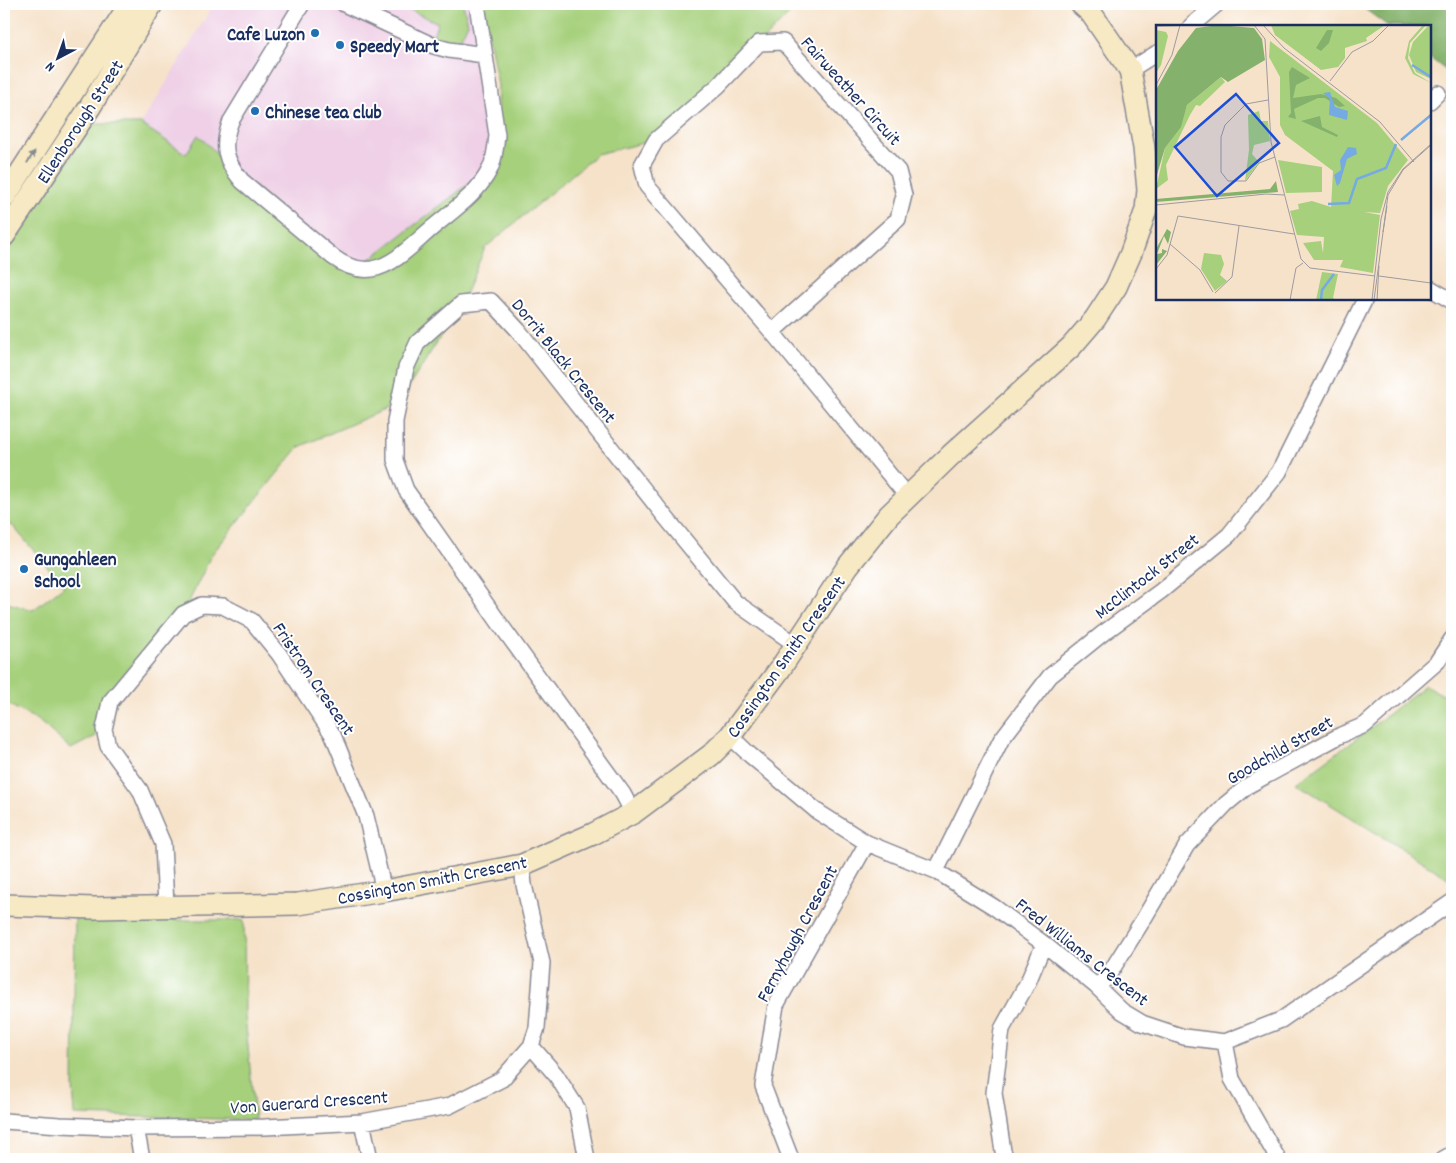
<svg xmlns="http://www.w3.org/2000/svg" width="1456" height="1163" viewBox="0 0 1456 1163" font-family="Dekko,sans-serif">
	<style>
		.built { fill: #efd0e6 }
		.green { fill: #a6d07c; stroke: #60806d }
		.forest { fill: #84b26c; stroke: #507065 }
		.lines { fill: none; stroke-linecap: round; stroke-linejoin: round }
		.street-casing { stroke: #888894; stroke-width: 18 }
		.secondary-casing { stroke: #888894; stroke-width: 24 }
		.street { stroke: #fff; stroke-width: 15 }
		.secondary { stroke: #f6e9c3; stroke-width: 21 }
		.oneway { fill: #888c90 }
		.poi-dot { fill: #1f6fb2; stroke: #fff; stroke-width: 2 }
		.labels { text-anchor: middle; stroke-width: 4; stroke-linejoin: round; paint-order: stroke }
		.poi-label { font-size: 19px; font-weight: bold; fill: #1b2f5e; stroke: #fff; text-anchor: start }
		.street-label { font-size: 19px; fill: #1b2f5e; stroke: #fff }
		.inset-river { fill: none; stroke: #75aae2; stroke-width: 2.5 }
		.inset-road { fill: none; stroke: #9e9a9e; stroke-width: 1 }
		.view { fill: #1d4ed8; fill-opacity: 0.15; stroke: #1d4ed8; stroke-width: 2.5 }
		.inset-edge { fill: none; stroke: #1b2f5e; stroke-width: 2.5 }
	</style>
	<rect width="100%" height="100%" fill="#fff"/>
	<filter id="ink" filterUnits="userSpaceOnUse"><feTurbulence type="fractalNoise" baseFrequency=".02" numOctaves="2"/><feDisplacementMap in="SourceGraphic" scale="10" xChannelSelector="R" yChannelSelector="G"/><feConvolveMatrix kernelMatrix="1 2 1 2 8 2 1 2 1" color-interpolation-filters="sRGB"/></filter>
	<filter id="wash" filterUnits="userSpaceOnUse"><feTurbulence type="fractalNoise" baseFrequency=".0096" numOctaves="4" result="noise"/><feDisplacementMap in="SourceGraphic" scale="20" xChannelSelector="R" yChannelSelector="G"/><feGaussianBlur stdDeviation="1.12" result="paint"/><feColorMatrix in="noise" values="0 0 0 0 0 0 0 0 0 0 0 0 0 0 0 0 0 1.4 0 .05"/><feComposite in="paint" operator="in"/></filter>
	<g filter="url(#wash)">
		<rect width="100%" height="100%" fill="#f6e2c9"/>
		<path class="built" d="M 214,4 L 471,4 L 495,164 L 354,271 L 230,166 L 198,136 L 186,154 L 141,124 Z"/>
		<path class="green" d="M 397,4 L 463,4 L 468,23 L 459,42 L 444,40 L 433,34 L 438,23 Z
			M 483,4 L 799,4 L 718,86 L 656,140 L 597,154 L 485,248 L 461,304 L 398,404 L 299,447 L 212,554 L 183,614 L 135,671 L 96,736 L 71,749 L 39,721 L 4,702 L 4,600 L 7,603 L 33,610 L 64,586 L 11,524 L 4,531 L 4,255 L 93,124 L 141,124 L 186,154 L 198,135 L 230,166 L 354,271 L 495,164 L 498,86 Z
			M 1425,685 L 1452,700 L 1452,875 L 1448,878 L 1296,783 L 1368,730 Z
			M 75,916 L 155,920 L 244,920 L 245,1015 L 255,1120 L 75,1115 L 73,1087 Z"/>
		<path class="forest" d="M 1358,4 L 1450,4 L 1452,6 L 1452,75 L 1430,58 L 1430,26 L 1388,26 Z"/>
	</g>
	<g filter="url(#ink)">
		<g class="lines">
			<g class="street-casing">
				<path id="street" d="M 302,4 L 231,121 C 221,146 225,161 242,181 L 333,257 C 345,266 357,271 372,269 C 395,265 414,243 432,228 C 452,211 478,194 490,169 C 495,158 496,146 497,135 L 477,4
					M 344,4 L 434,46 L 449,50 L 484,55
					M 1191,26 L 1217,4
					M 1130,70 L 1157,53
					M 1430,101 L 1438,93
					M 1430,288 L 1452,301
					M 772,332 L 898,219 L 904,195 L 898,171 L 783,42 L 759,43 L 718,86 L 656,140 L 642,165 L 647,186 L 772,332 L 907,496
					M 730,736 L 750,755 L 818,812 L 867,843 L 936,871 L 994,907 L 1044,944 L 1096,986 L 1122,1011 L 1142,1023 L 1184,1037 L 1225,1042 L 1281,1020 L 1452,902
					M 633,813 L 623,794 L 500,624 L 406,490 L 395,460 L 395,421 L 406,368 L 418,342 L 461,304 L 491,301 L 518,330 L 663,514 L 735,602 L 795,644
					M 936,871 L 1001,740 L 1050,676 L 1102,634 L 1161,591 L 1229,535 L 1279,472 L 1365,299
					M 166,906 L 163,844 L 140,790 L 108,746 L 104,729 L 110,702 L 183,614 L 202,605 L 223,606 L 252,621 L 279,654 L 333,735 L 366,816 L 384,891
					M 1096,986 L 1106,979 L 1143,920 L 1187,845 L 1226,804 L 1249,785 L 1341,735 L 1365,725 L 1437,662 L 1452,639
					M 1225,1042 L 1232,1079 L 1278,1159
					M 531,1046 L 556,1075 L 577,1108 L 587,1159
					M 4,1121 L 60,1125 L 136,1128 L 265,1127 L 362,1122 L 449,1106 L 502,1079 L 531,1046 L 537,1028 L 542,963 L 524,885 L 522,865
					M 362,1122 L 370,1159
					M 136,1128 L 142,1159
					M 791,1159 L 763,1086 L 776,1005 L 867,843
					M 1006,1159 L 1003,1151 L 994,1093 L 1002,1029 L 1028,982 L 1044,944
					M 1443,1159 L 1452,1154"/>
			</g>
			<g class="secondary-casing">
				<path id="secondary" d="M 4,198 L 130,4
					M 4,236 L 90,107 L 152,4
					M 4,905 L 94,908 L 298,904 L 384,891 L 522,865 L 593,834 L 633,813 L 711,755 L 730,736 L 780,669 L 848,566 L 889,515 L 951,455 L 1071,347 L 1095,319 L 1116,287 L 1131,253 L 1146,210 L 1148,190 L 1144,148 L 1130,70 L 1091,13 L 1081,4"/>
			</g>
			<use href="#street" class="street"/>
			<use href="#secondary" class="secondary"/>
		</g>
		<defs><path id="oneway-solid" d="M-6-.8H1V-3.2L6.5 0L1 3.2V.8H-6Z" transform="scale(1.25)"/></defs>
		<use class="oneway" href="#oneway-solid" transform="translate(31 157) rotate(-57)"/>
	</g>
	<g class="poi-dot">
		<circle cx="315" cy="33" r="5"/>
		<circle cx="340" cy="45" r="5"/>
		<circle cx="255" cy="111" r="5"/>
		<circle cx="24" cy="569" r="5"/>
	</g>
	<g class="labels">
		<g class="poi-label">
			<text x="305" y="40" text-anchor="end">Cafe Luzon</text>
			<text x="350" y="52">Speedy Mart</text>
			<text x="265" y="118">Chinese tea club</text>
			<text x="34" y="565">Gungahleen<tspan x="34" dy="22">School</tspan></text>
		</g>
		<g class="street-label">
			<text transform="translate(852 90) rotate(48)" y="7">Fairweather Circuit</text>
			<text transform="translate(79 121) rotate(-57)" y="7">Ellenborough Street</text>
			<text transform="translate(565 360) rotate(51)" y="7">Dorrit Black Crescent</text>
			<text transform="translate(1146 575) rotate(-38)" y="7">McClintock Street</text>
			<text transform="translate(785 656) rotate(-55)" y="7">Cossington Smith Crescent</text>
			<text transform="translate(315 678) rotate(56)" y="7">Fristrom Crescent</text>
			<text transform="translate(1279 749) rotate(-30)" y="7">Goodchild Street</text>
			<text transform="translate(432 879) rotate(-11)" y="7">Cossington Smith Crescent</text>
			<text transform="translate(796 933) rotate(-62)" y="7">Fernyhough Crescent</text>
			<text transform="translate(1083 951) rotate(38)" y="7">Fred Williams Crescent</text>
			<text transform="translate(309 1101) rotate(-4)" y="7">Von Guerard Crescent</text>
		</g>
	</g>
	<g transform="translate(1156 25)">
		<rect width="275" height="275" fill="#f6e2c9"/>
		<path d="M 115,0 L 229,0 L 210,13 L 211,16 L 189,23 L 189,33 L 182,42 L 165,45 L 119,10 ZM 267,0 L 270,0 L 254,18 L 252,33 L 259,48 L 275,58 L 257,49 L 249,33 L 253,16 ZM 273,0 L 275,0 L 275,54 L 260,47 L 253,30 L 257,17 ZM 0,5 L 10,7 L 12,11 L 5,40 L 0,48 ZM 114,16 L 221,98 L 252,135 L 232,161 L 224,188 L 208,187 L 224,190 L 217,248 L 184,242 L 187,235 L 158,235 L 147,218 L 165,216 L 167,228 L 168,212 L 141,210 L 134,186 L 143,184 L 142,179 L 156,176 L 175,182 L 177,146 L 129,110 L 124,100 L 124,52 L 113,32 ZM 65,52 L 69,57 L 44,81 L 40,80 L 34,90 L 10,140 L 12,155 L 0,164 L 9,123 L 24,102 L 31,80 ZM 103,86 L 105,96 L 112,96 L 114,116 L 98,120 L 96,129 L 103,137 L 89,156 L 93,125 L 92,90 ZM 122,135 L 166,142 L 166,167 L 130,168 ZM 48,228 L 65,230 L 68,239 L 64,250 L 71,256 L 59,266 L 45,244 ZM 166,247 L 182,249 L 177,273 L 180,275 L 160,275 Z" fill="#a6d07c"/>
		<path d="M 63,0 L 98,3 L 106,14 L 109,35 L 72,57 L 65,52 L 31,80 L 25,102 L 9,123 L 0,153 L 0,65 L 22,26 L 40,3 ZM 171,5 L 177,5 L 173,18 L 165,26 L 160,23 ZM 136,42 L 154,53 L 140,60 L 137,73 L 165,69 L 180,73 L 189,81 L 183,82 L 169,73 L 162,73 L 138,84 L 140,94 L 132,92 L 135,88 L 133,47 ZM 164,91 L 166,102 L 182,110 L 181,112 L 145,96 ZM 120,156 L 122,167 L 0,177 L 0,174 L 114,164 ZM 11,204 L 15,207 L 12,219 L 8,211 L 1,229 L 6,228 L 6,224 L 11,226 L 0,240 L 0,224 Z" fill="#84b26c"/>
		<path d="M 174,67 L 179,82 L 192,86 L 191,95 L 173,90 L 174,74 L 167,68 ZM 192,122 L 200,123 L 201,129 L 191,134 L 184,158 L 181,161 L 178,150 L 185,145 L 184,135 Z" fill="#75aae2"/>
		<path class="inset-river" d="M 256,40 L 275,52M 245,115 L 275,90M 172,179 L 193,178 L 201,154 L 230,143 L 240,119M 165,275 L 166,265 L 178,249"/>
		<path class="inset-road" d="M 98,0 L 109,14M 107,0 L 128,23 L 224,97 L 258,137M 0,1 L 51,0M 109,14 L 115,117 L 145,234 L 154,243 L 219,251M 174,56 L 196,27 L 217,16 L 233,0M 0,60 L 16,30 L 24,0M 112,75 L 90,79 L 69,100 L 65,112 L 65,147 L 72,156 L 90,156 L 103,138 L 119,132M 0,180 L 110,169 L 128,170M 227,207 L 231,181M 14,219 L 44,245 L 57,267M 0,244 L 11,230 L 22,191 L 138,209M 223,251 L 275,258M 59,268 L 76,252 L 83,201M 134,275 L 140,243 L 147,238M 216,275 L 225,194 L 232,167 L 247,144 L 275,119M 218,275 L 232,170 L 247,145 L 275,120M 221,275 L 223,241"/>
		<path class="view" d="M 80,69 L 123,118 L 61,171 L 19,122 Z"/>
		<rect width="275" height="275" class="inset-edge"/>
	</g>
	<rect width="1456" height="1163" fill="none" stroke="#fff" stroke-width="20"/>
	<g transform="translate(58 58) rotate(221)" stroke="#ffffff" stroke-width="4" paint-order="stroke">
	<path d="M0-4L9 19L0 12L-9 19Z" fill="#1b2f5e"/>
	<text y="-8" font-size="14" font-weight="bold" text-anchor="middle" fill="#1b2f5e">N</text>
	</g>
</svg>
